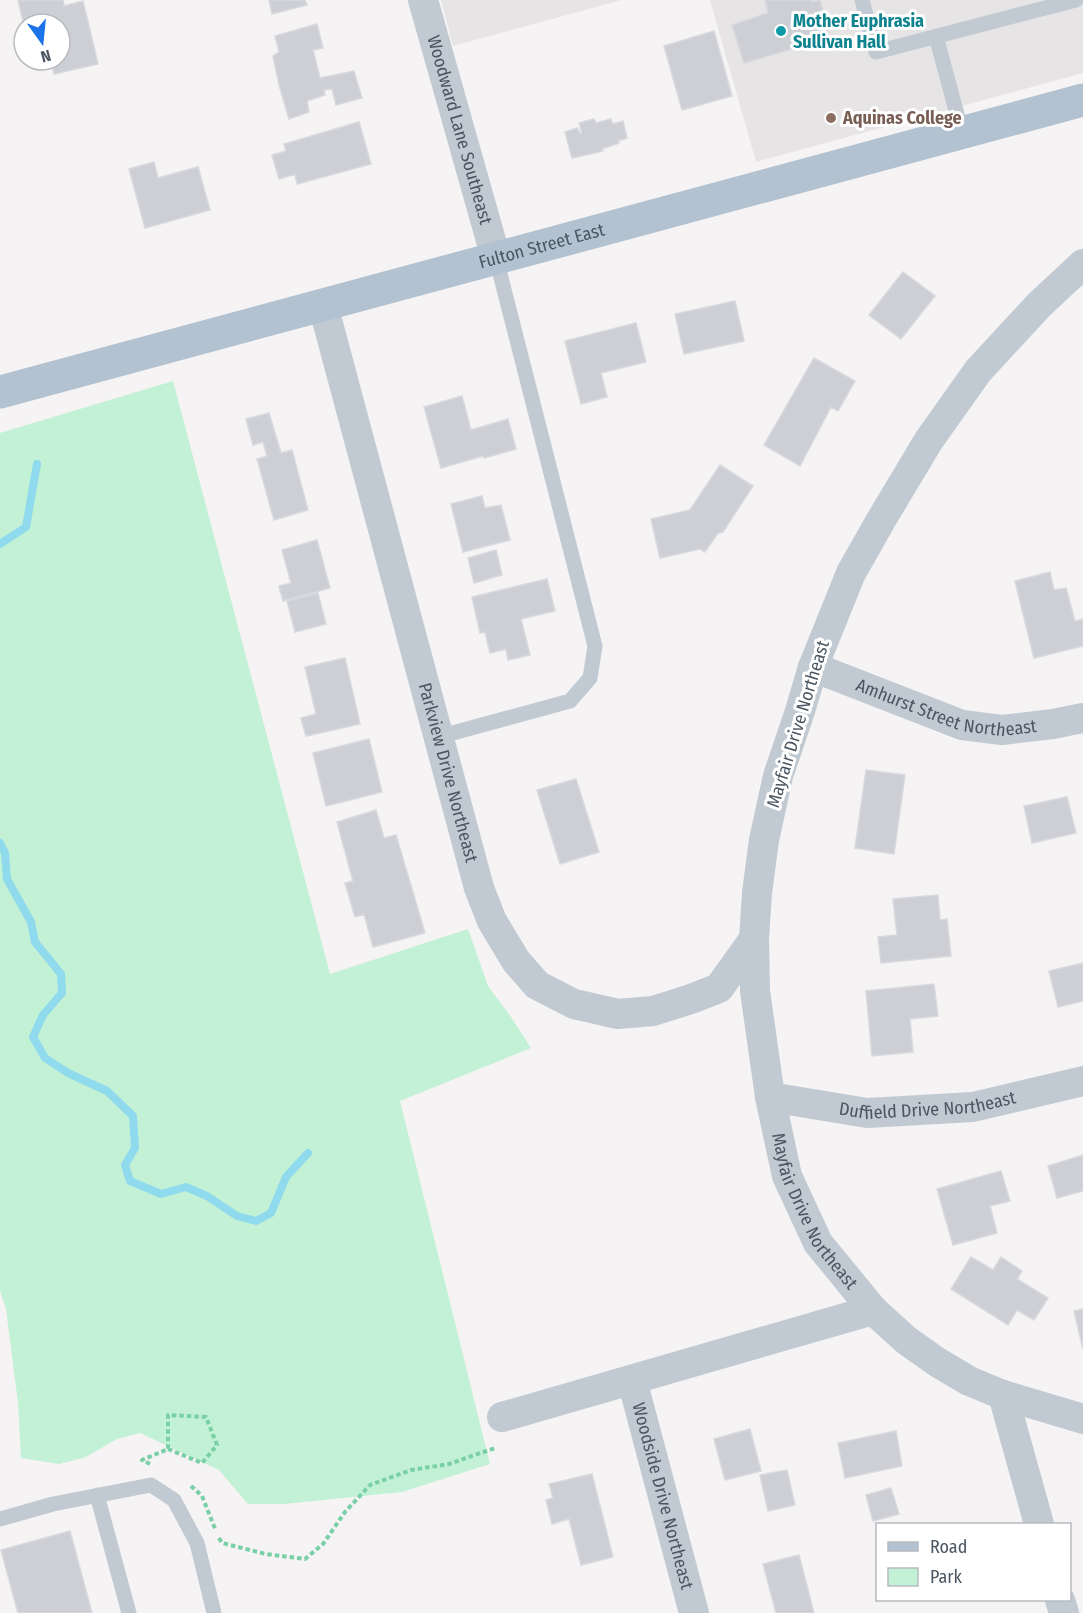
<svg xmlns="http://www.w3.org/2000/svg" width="1083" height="1613" viewBox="0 0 1083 1613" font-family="'Fira Sans Condensed',sans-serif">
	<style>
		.education { fill: #e6e4e5 }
		.green { fill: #c3f1d5 }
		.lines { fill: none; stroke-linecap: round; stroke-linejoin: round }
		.stream { stroke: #90daee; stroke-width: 8 }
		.building { fill: #cdcfd5; stroke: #d7d9de; stroke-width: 1.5 }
		.path { stroke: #7ad0a6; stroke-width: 4; stroke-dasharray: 4.5 3; stroke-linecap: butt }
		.service { stroke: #c1cad2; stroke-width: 15 }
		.minor { stroke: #c1cad2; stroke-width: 30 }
		.primary { stroke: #b3c2d1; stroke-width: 33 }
		.culture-dot { fill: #0f9aa8; stroke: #fff; stroke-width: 2 }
		.education-dot { fill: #8d6e63; stroke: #fff; stroke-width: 2 }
		.labels { text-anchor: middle; stroke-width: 6; stroke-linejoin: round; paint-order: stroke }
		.culture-label { font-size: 18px; font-weight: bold; fill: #0d838f; stroke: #fff; text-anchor: start }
		.education-label { font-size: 18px; font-weight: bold; fill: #785e54; stroke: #fff; text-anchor: start }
		.street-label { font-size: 18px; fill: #4a5661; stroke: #fff }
	</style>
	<rect width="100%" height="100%" fill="#f5f3f3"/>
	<path class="education" d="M 441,0 L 622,0 L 453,46 Z
		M 710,0 L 1083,0 L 1083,73 L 756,162 Z"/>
	<path class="green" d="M 173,381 L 330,974 L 468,929 L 488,986 L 511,1017 L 531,1048 L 400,1101 L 490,1464 L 402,1492 L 284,1504 L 248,1504 L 219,1470 L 140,1433 L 117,1439 L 86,1457 L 59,1464 L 21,1458 L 18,1403 L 6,1309 L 0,1291 L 0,433 Z"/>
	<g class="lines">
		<path class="stream" d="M 0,544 L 26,527 L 37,464
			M 0,843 L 5,853 L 7,879 L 31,922 L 35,942 L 61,974 L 62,993 L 43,1015 L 33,1037 L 45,1058 L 68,1073 L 107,1091 L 133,1116 L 135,1148 L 125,1165 L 130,1181 L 161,1194 L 186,1187 L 207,1196 L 237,1216 L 256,1221 L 271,1213 L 286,1177 L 308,1153"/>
	</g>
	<path class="building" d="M 18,0 L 63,0 L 64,6 L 83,1 L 98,64 L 54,74 L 51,60 L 60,60 L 60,24 L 24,25 Z
		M 269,0 L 305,0 L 307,5 L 272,14 Z
		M 765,0 L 812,0 L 812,2 L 820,0 L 830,38 L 744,63 L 732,25 L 768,13 Z
		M 317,24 L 323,48 L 313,50 L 320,78 L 354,71 L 362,98 L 336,105 L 332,89 L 324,90 L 325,95 L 307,101 L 309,112 L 289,119 L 279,85 L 273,56 L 279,52 L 275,36 Z
		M 714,31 L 732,96 L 682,110 L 664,46 Z
		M 594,119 L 596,123 L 611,119 L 613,124 L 623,121 L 627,138 L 618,141 L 619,143 L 602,149 L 603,151 L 572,158 L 565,132 L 577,128 L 580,133 L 582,133 L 579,123 Z
		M 359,122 L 371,164 L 297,184 L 295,174 L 279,179 L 272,155 L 286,151 L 284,144 Z
		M 154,162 L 158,178 L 198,167 L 210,210 L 145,228 L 129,169 Z
		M 903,272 L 935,296 L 901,339 L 869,315 Z
		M 735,301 L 744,341 L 684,354 L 675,314 Z
		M 636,323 L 646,362 L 601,373 L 607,397 L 581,404 L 565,341 Z
		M 814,358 L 855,381 L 838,411 L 831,407 L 800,466 L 764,445 Z
		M 462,396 L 471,430 L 508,419 L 516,449 L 484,458 L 483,456 L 441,468 L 424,407 Z
		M 269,413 L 281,453 L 292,450 L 308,510 L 274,520 L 257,459 L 267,456 L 263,442 L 253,445 L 246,419 Z
		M 720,465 L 753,486 L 723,532 L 718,533 L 705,552 L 700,549 L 660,558 L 651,519 L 690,510 Z
		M 482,496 L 485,508 L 501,505 L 510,540 L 463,552 L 451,504 Z
		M 317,540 L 330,588 L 283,601 L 279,586 L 291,583 L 282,550 Z
		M 496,550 L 502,575 L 474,583 L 468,558 Z
		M 1050,572 L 1054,590 L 1066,588 L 1075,621 L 1083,619 L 1083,646 L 1034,658 L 1015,581 Z
		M 547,579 L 555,611 L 521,619 L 530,655 L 508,660 L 506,649 L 490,653 L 485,632 L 480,633 L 472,597 Z
		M 318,593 L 326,624 L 295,632 L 287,601 Z
		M 345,658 L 360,724 L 306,736 L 301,718 L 316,714 L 305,667 Z
		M 369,739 L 382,792 L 326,806 L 313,753 Z
		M 866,770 L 905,775 L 894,854 L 855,848 Z
		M 576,779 L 599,852 L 560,864 L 537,790 Z
		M 1067,797 L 1076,833 L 1032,843 L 1024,806 Z
		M 376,810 L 384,838 L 396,835 L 425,933 L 373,947 L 364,914 L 355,917 L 345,883 L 353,881 L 337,822 Z
		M 938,895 L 940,920 L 947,919 L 951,956 L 881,963 L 878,937 L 897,935 L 893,899 Z
		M 1083,963 L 1083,1001 L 1058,1007 L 1049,971 Z
		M 934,984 L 938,1016 L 910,1019 L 913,1052 L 872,1056 L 866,991 Z
		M 1083,1155 L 1083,1191 L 1057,1198 L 1048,1166 Z
		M 1001,1171 L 1010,1201 L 990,1206 L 997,1233 L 953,1245 L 937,1189 Z
		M 971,1257 L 993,1270 L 1001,1257 L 1022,1271 L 1017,1279 L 1048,1298 L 1034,1320 L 1017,1310 L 1008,1325 L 951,1289 Z
		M 1083,1309 L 1083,1349 L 1074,1311 Z
		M 750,1429 L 761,1471 L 725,1480 L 714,1439 Z
		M 896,1431 L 902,1466 L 845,1478 L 838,1443 Z
		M 787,1470 L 795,1505 L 768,1511 L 760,1475 Z
		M 592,1474 L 613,1557 L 581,1565 L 569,1519 L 552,1524 L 546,1500 L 553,1498 L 549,1484 Z
		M 891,1488 L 899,1514 L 873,1521 L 866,1495 Z
		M 70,1531 L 92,1613 L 18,1613 L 1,1550 Z
		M 799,1555 L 814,1613 L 776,1613 L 763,1564 Z"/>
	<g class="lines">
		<path class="path" d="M 150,1464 L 142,1460 L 168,1449 L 168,1415 L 206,1417 L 217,1445 L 202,1463 L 168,1449
			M 191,1486 L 202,1496 L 216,1531
			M 219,1538 L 222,1543 L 266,1554 L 305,1559 L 323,1544 L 345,1512 L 370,1485 L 411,1470 L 449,1464 L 495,1448"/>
		<path class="service" d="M 862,0 L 876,52 L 1076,0
			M 936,36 L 962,133
			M 438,737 L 570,701 L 590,678 L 595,646 L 496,258
			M 97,1495 L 129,1613
			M 0,1519 L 53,1504 L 151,1485 L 174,1500 L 197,1543 L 214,1613"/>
		<g class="minor">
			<path id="s1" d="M 423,0 L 496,258"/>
			<path id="s2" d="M 1083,264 L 1039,305 L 978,371 L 929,440 L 881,520 L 851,573 L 813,667 L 800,711 L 778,776 L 764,840 L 757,893 L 754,939 L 755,991 L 770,1097 L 787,1176 L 818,1243 L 873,1310 L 906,1340 L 937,1362 L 969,1381 L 1003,1395 L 1083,1419"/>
			<path id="s3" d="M 323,305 L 479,888 L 492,921 L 516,961 L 537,985 L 574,1004 L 618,1014 L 653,1011 L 691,999 L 719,988 L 754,939"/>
			<path id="s4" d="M 813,667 L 962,725 L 1002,730 L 1053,724 L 1083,718"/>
			<path id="s5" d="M 770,1097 L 867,1113 L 973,1107 L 1083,1081"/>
			<path id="s6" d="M 632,1380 L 694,1613"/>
			<path d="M 1003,1395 L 1039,1524"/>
			<path d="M 502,1417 L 873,1310"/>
			<path d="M 1060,1600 L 1064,1613"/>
		</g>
		<path class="primary" id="s7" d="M 0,392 L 1083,100"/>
	</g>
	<circle class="culture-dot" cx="781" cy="31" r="6"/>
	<circle class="education-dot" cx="831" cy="118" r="6"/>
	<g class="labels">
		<g class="culture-label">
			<text x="793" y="27">Mother Euphrasia<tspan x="793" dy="21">Sullivan Hall</tspan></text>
		</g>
		<g class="education-label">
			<text x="843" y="124">Aquinas College</text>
		</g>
		<g class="street-label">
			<text dy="6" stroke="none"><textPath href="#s1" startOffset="135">Woodward Lane Southeast</textPath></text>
			<text dy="6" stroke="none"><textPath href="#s7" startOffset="561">Fulton Street East</textPath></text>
			<text dy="6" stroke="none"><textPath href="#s4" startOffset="141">Amhurst Street Northeast</textPath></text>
			<text transform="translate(798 724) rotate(-73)" y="6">Mayfair Drive Northeast</text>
			<text dy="6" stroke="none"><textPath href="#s3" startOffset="484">Parkview Drive Northeast</textPath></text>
			<text dy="6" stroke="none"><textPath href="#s5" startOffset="159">Duffield Drive Northeast</textPath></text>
			<text dy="6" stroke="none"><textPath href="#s2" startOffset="1053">Mayfair Drive Northeast</textPath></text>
			<text dy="6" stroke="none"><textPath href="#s6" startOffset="120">Woodside Drive Northeast</textPath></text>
		</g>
	</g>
	<rect x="876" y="1523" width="195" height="78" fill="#ffffff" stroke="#b7bbc0" stroke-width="1.5"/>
	<rect x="888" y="1542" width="30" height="9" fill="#b3c2d1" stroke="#b7bbc0" stroke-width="1.5"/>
	<text x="930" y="1553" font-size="18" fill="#4a5661">Road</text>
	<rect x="888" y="1568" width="30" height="18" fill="#c3f1d5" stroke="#b7bbc0" stroke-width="1.5"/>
	<text x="930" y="1583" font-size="18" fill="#4a5661">Park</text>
	<g transform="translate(42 42) rotate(165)"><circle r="28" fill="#ffffff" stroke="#b7bbc0" stroke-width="1.5"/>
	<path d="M0-4.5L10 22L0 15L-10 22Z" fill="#1a73e8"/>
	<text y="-9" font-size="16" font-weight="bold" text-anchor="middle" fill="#4a5661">N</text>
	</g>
</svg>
